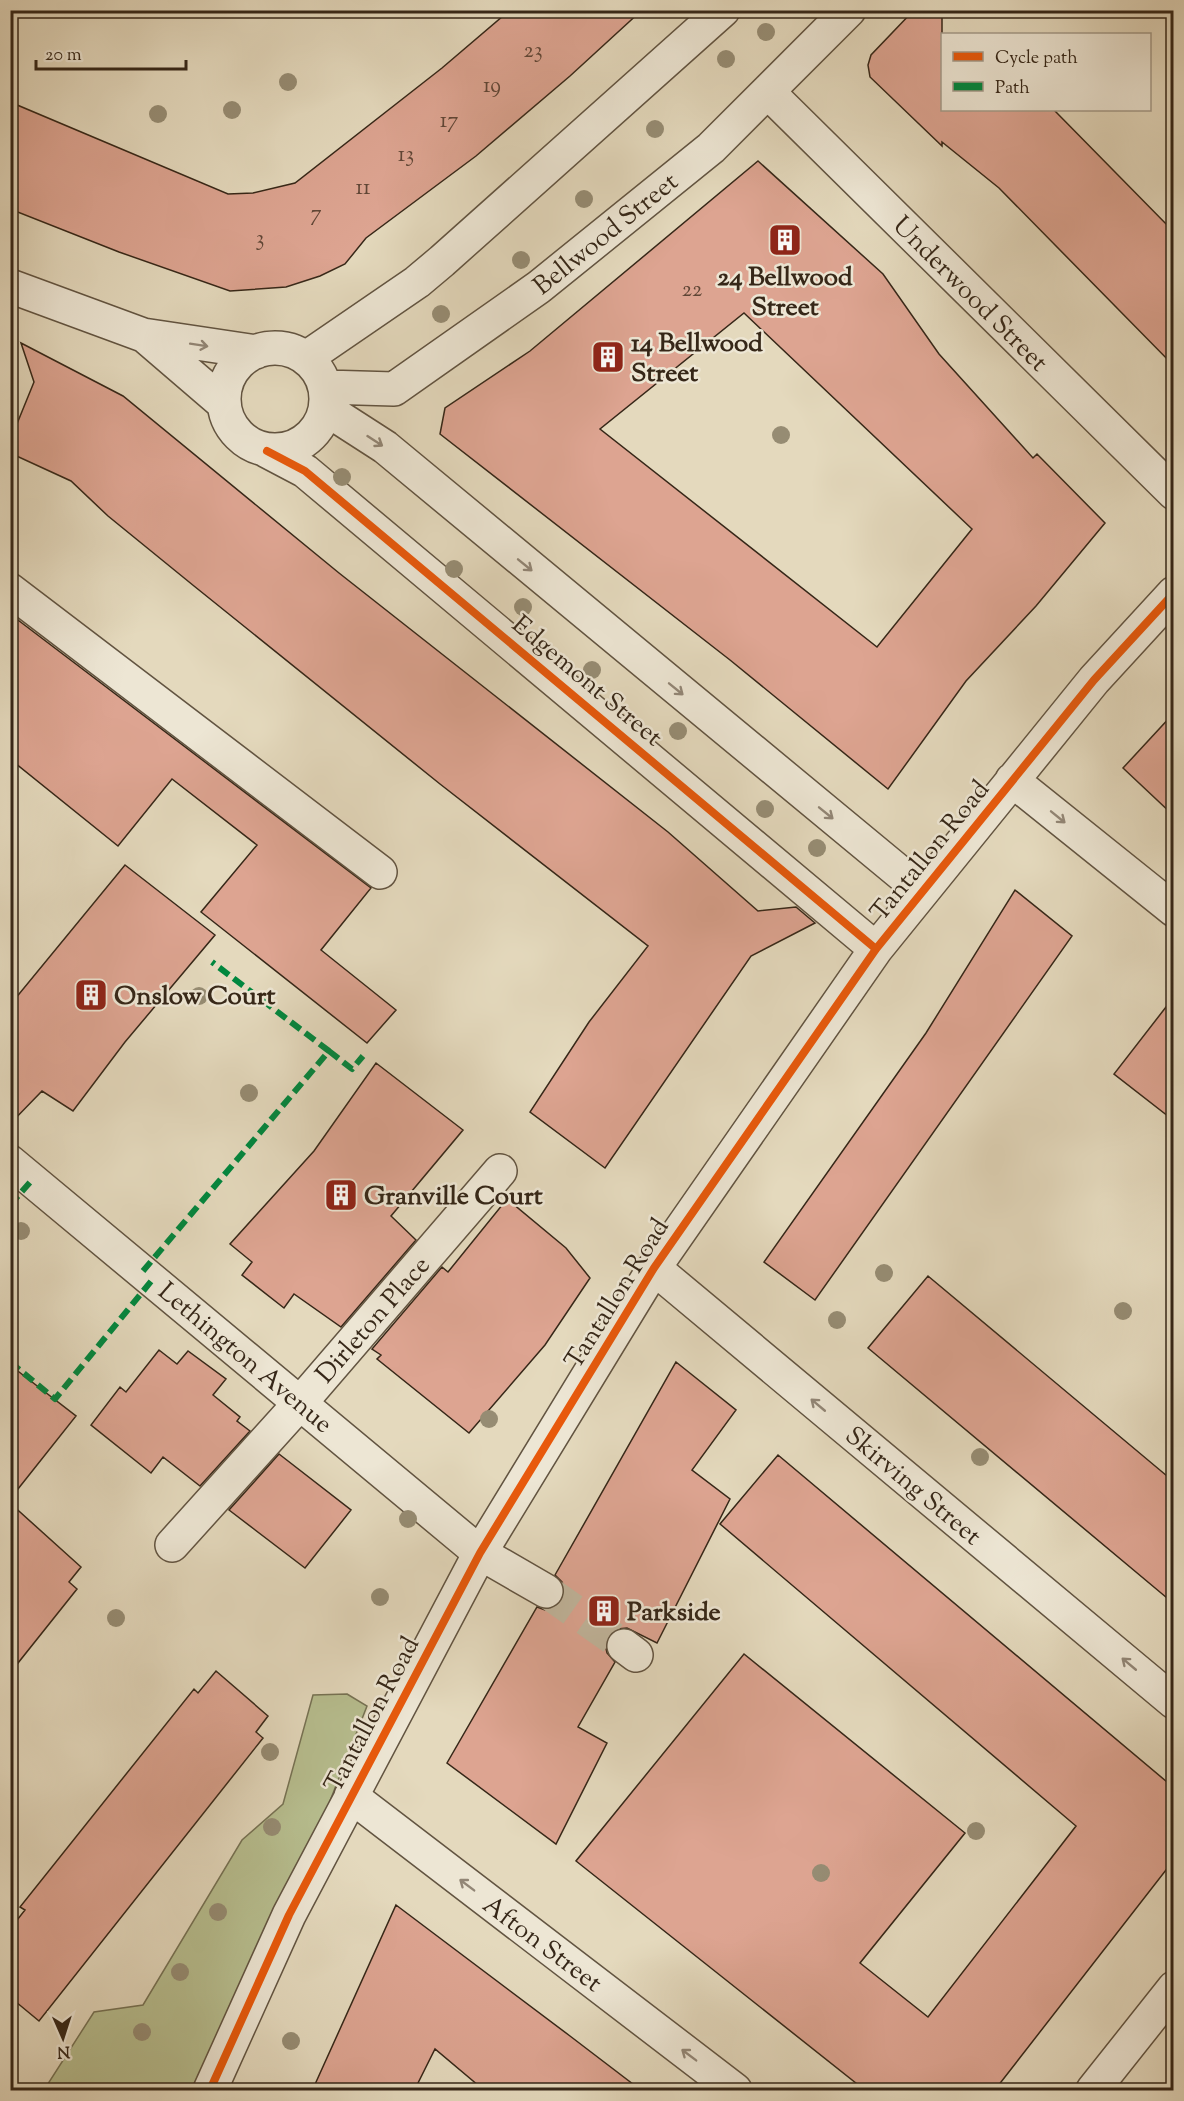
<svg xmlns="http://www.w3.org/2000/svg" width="1184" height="2101" viewBox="0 0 1184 2101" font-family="'Sorts Mill Goudy',serif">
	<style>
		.green { fill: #b7be8f; stroke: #767254; stroke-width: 1.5 }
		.building { fill: #dda491; stroke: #362718; stroke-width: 1.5; fill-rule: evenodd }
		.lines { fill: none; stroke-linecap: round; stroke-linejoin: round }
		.minor-tunnel { stroke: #c1b59c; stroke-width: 33; stroke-dasharray: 33 16; stroke-linecap: butt }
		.minor-casing { stroke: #625441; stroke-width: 36 }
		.minor { stroke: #ede6d4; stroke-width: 33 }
		.quiet { stroke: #00873e; stroke-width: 6; stroke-dasharray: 12 6; stroke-linecap: butt }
		.cycleway-casing { stroke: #ede6d4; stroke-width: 11 }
		.cycleway { stroke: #e8590c; stroke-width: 8 }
		.tree { fill: #968c73 }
		.oneway { stroke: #928676 }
		.labels { text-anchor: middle; stroke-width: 5; stroke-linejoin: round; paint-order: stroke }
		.number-label { font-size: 22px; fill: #604636 }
		.street-label { font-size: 26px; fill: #362718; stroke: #ede6d4 }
		.poi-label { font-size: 26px; font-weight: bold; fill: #362718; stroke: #ede6d4; text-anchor: start }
	</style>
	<rect width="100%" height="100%" fill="#e4d9bd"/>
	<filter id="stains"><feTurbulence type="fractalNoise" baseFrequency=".00333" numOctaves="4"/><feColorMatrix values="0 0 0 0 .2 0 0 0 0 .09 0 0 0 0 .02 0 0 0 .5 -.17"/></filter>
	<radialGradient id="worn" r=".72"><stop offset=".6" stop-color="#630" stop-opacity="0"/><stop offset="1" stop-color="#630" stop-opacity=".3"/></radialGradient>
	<path class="green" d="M 347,1694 L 367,1706 L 293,1896 L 191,2090 L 44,2090 L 94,2012 L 143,2005 L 242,1840 L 283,1804 L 313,1695 Z"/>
	<path class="building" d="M 510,10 L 642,10 L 570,76 L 476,156 L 366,238 L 345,264 L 320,276 L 286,287 L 230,291 L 119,252 L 10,209 L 10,102 L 228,194 L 253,193 L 295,183 L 442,68 Z
		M 914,10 L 942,10 L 942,110 L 1054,110 L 1173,231 L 1173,365 L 999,188 L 942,142 L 942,146 L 870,77 L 868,65 L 871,55 Z
		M 758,161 L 883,274 L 939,354 L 1033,458 L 1037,454 L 1105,523 L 1036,606 L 966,681 L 888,789 L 730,660 L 440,434 L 445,408 L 530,351 ZM 744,313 L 972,529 L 877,647 L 600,429 Z
		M 21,343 L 123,396 L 339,573 L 668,832 L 758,911 L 796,907 L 815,923 L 751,956 L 605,1168 L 530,1112 L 589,1022 L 648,946 L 440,784 L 194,586 L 108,516 L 71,481 L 10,453 L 10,441 L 34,382 Z
		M 10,614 L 371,888 L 321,950 L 396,1010 L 367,1043 L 201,912 L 257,845 L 172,779 L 118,846 L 10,759 Z
		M 1173,714 L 1173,815 L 1123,768 Z
		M 125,865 L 215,935 L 125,1042 L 73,1111 L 42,1091 L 10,1124 L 10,1005 Z
		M 1015,890 L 1072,936 L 815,1300 L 764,1262 L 926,1033 Z
		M 1173,998 L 1173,1120 L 1114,1074 Z
		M 376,1063 L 463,1130 L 391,1216 L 416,1240 L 341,1327 L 294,1294 L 284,1308 L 242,1275 L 252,1262 L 230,1244 L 314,1151 Z
		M 507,1199 L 566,1248 L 590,1278 L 545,1345 L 469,1433 L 377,1359 L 381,1355 L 372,1349 L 442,1267 L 448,1272 Z
		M 928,1276 L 1173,1481 L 1173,1603 L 868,1348 Z
		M 159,1350 L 177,1364 L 188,1351 L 226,1379 L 213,1395 L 240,1417 L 237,1421 L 250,1431 L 200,1486 L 163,1457 L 151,1473 L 91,1425 L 120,1387 L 126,1392 Z
		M 676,1362 L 736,1410 L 692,1470 L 730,1499 L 657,1643 L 627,1628 L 617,1629 L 609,1635 L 605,1644 L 607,1653 L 615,1662 L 578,1727 L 607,1743 L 556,1844 L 447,1763 L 537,1607 L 545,1610 L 555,1607 L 562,1600 L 565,1590 L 562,1582 L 555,1575 Z
		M 10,1365 L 76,1416 L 10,1499 Z
		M 279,1454 L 351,1510 L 305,1568 L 229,1510 Z
		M 778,1455 L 1173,1787 L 1173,1861 L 994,2091 L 866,2091 L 576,1861 L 744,1654 L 965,1833 L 860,1963 L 928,2017 L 1076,1826 L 720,1524 Z
		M 10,1503 L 81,1567 L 69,1582 L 77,1589 L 10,1673 Z
		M 216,1671 L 268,1716 L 256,1732 L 263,1738 L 39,2021 L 10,1997 L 10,1929 L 25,1910 L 20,1907 L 194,1689 L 198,1693 Z
		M 396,1905 L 570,2036 L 642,2091 L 485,2091 L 435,2049 L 414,2091 L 312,2091 Z"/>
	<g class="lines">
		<path class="minor-tunnel" d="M 546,1591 L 624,1646"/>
		<g class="minor-casing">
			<path id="minor" d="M 769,93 L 1174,493
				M 10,286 L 143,335 L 256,352
				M 145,336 L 223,403
				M224 399a51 51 0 1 1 102 0a51 51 0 1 1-102 0Z
				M 306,358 L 417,282 L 442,261 L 723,10
				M 325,387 L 394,389 L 539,287 L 711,148 L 849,10
				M 326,409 L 385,447 L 922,891
				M 267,451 L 305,471 L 876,949
				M 10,590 L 380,872
				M 1012,780 L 1174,910
				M 10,1162 L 480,1553 L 546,1591
				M 654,1268 L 1174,1702
				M 172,1545 L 301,1402 L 500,1171
				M 624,1646 L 636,1655
				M 351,1796 L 735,2090
				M 210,2090 L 289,1915 L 480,1553 L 654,1268 L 876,949 L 1094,680 L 1174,593
				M 1093,2090 L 1174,1988"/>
		</g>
		<use href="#minor" class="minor"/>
		<path class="quiet" d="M 329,1051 L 352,1069 L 363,1056
			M 10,1205 L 32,1180
			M 143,1271 L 329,1051 L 212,962
			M 10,1362 L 55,1399 L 153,1279"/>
		<g class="cycleway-casing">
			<path id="cycleway" d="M 267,451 L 305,471 L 876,949
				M 210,2090 L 289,1915 L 480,1553 L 654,1268 L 876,949 L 1094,680 L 1174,593"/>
		</g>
		<use href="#cycleway" class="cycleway"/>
	</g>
	<g class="tree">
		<circle cx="766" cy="32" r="9"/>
		<circle cx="726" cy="59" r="9"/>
		<circle cx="288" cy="82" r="9"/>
		<circle cx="232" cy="110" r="9"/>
		<circle cx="158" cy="114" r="9"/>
		<circle cx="655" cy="129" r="9"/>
		<circle cx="584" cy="199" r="9"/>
		<circle cx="521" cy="260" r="9"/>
		<circle cx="441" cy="314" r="9"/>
		<circle cx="781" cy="435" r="9"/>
		<circle cx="342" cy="477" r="9"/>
		<circle cx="454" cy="569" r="9"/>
		<circle cx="523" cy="607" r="9"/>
		<circle cx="592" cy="670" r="9"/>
		<circle cx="678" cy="731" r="9"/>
		<circle cx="765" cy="809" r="9"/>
		<circle cx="817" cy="848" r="9"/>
		<circle cx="199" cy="996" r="9"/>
		<circle cx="249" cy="1093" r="9"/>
		<circle cx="21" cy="1231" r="9"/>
		<circle cx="884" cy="1273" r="9"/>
		<circle cx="1123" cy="1311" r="9"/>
		<circle cx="837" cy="1320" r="9"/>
		<circle cx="489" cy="1419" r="9"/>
		<circle cx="980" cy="1457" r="9"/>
		<circle cx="408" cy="1519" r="9"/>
		<circle cx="380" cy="1597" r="9"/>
		<circle cx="116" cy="1618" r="9"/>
		<circle cx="270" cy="1752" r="9"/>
		<circle cx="272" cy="1827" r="9"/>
		<circle cx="976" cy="1831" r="9"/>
		<circle cx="821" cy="1873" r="9"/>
		<circle cx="218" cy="1912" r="9"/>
		<circle cx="180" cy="1972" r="9"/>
		<circle cx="142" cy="2032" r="9"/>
		<circle cx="291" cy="2041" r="9"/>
	</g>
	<defs><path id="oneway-shaft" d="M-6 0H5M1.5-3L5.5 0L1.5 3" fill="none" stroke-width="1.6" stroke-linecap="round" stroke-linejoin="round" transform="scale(1.5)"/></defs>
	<g class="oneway">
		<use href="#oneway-shaft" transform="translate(199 345) rotate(9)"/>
		<use href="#oneway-shaft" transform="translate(375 441) rotate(33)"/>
		<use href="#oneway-shaft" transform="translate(525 565) rotate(39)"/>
		<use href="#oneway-shaft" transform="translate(676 689) rotate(39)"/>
		<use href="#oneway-shaft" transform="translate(826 813) rotate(39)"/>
		<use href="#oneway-shaft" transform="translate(1058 817) rotate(39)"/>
		<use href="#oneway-shaft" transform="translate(818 1405) rotate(-140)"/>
		<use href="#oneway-shaft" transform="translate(1129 1664) rotate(-140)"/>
		<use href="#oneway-shaft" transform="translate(467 1885) rotate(-143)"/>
		<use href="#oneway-shaft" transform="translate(689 2055) rotate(-143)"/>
	</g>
	<defs>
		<g id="building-square" transform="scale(1.725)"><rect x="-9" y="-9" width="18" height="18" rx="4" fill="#8f2418" stroke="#ede6d4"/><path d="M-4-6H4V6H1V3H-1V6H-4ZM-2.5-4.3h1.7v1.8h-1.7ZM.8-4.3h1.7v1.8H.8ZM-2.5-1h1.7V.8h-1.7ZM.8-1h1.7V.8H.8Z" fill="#fff"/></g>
	</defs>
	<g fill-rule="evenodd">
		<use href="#building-square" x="785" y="240"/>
		<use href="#building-square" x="608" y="357"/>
		<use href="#building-square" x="91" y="995"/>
		<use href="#building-square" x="341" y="1195"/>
		<use href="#building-square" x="604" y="1611"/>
	</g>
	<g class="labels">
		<g class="number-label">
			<text x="533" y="57">23</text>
			<text x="492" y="92">19</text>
			<text x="449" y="127">17</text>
			<text x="406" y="161">13</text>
			<text x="363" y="194">11</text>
			<text x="316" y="220">7</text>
			<text x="260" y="245">3</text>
			<text x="692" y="296">22</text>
		</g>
		<g class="street-label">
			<text transform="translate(605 233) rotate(-39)" y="9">Bellwood Street</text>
			<text transform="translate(971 293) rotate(45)" y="9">Underwood Street</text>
			<text transform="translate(588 680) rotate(40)" y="9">Edgemont Street</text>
			<text transform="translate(929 850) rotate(-51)" y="9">Tantallon Road</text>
			<text transform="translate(616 1293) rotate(-58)" y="9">Tantallon Road</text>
			<text transform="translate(372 1319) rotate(-49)" y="9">Dirleton Place</text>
			<text transform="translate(246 1357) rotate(40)" y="9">Lethington Avenue</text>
			<text transform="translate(914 1485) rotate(40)" y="9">Skirving Street</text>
			<text transform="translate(371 1714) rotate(-62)" y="9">Tantallon Road</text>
			<text transform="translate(543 1943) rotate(37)" y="9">Afton Street</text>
		</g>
		<g class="poi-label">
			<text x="785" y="285" text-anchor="middle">24 Bellwood<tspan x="785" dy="30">Street</tspan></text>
			<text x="631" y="351">14 Bellwood<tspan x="631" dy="30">Street</tspan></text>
			<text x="114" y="1004">Onslow Court</text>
			<text x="364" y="1204">Granville Court</text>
			<text x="627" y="1620">Parkside</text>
		</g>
	</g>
	<rect width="1184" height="2101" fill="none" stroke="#e4d9bd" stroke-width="36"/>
	<rect x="12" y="12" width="1160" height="2077" fill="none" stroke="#362718" stroke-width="3"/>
	<rect x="18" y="18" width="1148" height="2065" fill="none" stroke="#362718" stroke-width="1.5"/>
	<rect x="941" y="33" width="210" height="78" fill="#ede6d4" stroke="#a49a89" stroke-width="1.5"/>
	<rect x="953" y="52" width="30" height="9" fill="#e8590c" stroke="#a49a89" stroke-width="1.5"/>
	<text x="995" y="63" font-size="18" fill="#362718">Cycle path</text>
	<rect x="953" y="82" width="30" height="9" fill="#00873e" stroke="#a49a89" stroke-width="1.5"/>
	<text x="995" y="93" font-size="18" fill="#362718">Path</text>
	<g transform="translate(63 2038) rotate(177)" stroke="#ede6d4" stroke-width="4.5" paint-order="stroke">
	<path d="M0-4.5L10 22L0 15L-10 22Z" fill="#362718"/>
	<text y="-9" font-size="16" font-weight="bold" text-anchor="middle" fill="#362718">N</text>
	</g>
	<path d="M36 60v9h150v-9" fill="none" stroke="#362718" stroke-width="3"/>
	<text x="45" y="60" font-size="18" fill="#362718" stroke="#ede6d4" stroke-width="4.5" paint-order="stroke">20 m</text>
	<rect width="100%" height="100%" filter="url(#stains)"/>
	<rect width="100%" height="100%" fill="url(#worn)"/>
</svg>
